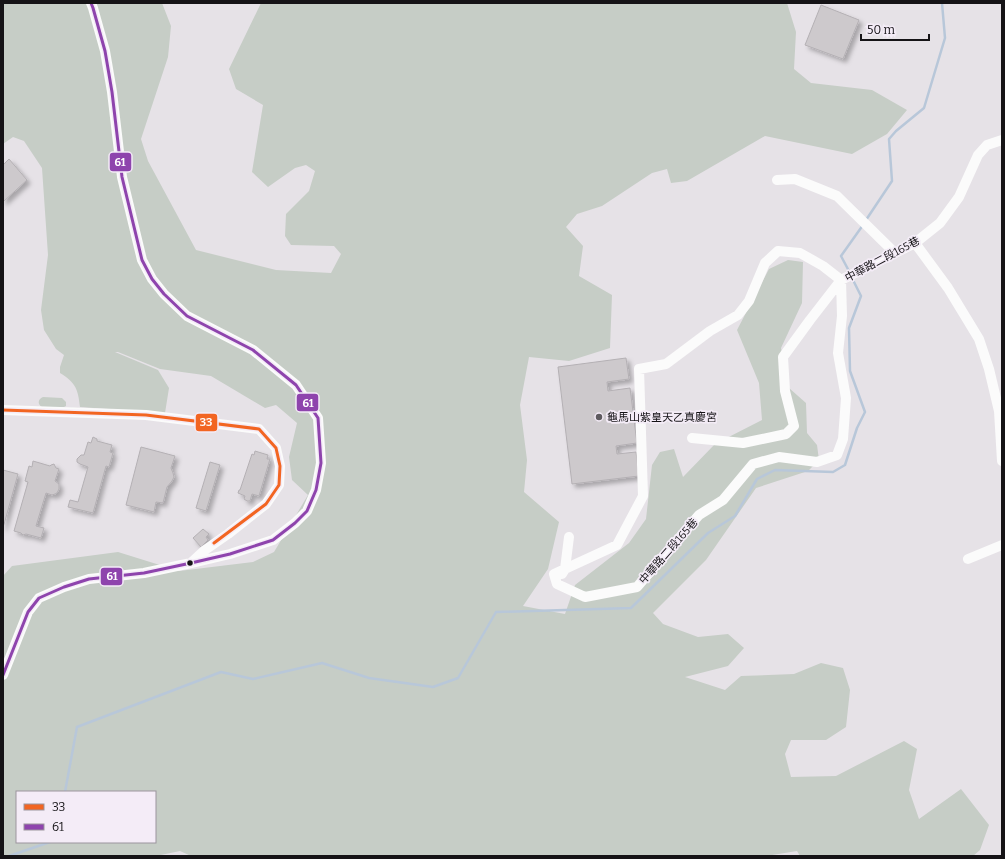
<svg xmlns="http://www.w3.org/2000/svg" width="1005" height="859" viewBox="0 0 1005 859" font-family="Bitter,'Noto Sans TC',serif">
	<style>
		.green { fill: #c6cdc6; fill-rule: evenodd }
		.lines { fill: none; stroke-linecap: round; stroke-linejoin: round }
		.stream { stroke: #b8c7d9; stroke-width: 2.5 }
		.building { fill: #cdc9cc; stroke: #b4b0b4; filter: url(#shadow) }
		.minor { stroke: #fbfbfb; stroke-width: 10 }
		.bus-1-casing { stroke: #f4ecf7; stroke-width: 6 }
		.bus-2-casing { stroke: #f4ecf7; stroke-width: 6 }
		.bus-1 { stroke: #f26522; stroke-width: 3 }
		.bus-2 { stroke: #8e44ad; stroke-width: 3 }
		.poi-dot { fill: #5e5b5f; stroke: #f4ecf7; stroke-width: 1.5 }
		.bus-dot { fill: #151316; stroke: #f4ecf7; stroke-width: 1.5 }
		.labels { text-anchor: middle; stroke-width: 3.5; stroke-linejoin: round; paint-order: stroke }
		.street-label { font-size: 11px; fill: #151316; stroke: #f4ecf7 }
		.poi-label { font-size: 11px; fill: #151316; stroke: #f4ecf7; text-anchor: start }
		.line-badge { stroke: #f4ecf7; stroke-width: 1.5 }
		.badge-label { font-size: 11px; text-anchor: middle; font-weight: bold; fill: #fff }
	</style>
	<defs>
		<filter id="shadow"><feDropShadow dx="3.5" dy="3.5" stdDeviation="2" flood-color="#0004"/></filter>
	</defs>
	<rect width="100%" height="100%" fill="#e6e2e7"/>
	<path class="green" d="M 3,3 L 162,3 L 171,26 L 168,57 L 141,139 L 148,161 L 196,250 L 276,270 L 331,273 L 341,254 L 334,246 L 291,245 L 285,236 L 286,214 L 309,191 L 315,171 L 306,165 L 295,168 L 268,187 L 252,172 L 263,105 L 236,89 L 229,69 L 261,3 L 787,3 L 796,32 L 794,69 L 811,83 L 872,90 L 907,110 L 887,134 L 852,154 L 765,136 L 687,181 L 671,183 L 667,169 L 652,173 L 602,206 L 577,214 L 566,227 L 583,246 L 579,276 L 612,295 L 610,348 L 569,361 L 529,357 L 520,405 L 527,460 L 524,492 L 559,522 L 548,569 L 523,606 L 565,614 L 575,585 L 629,543 L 646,519 L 652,465 L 660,452 L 674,449 L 683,477 L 715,444 L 762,420 L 759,383 L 737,330 L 769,269 L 788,260 L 803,262 L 802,303 L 781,348 L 789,388 L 806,403 L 807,433 L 817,445 L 819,460 L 808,471 L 756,488 L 706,560 L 653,613 L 663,624 L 698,637 L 728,634 L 744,648 L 728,666 L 685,677 L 725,690 L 741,676 L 794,674 L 821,663 L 843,668 L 850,690 L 846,727 L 826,740 L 791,740 L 785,754 L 791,777 L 836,776 L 904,741 L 917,749 L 909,790 L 919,819 L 961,789 L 989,825 L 980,850 L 973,856 L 800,856 L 797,851 L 766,856 L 191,856 L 180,851 L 156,856 L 3,856 L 3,576 L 12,566 L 118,552 L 179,571 L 253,562 L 274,552 L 308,495 L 292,480 L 289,457 L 297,423 L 276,405 L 265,408 L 211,376 L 160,369 L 118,352 L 115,352 L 158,370 L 169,388 L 165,413 L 80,407 C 78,389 76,383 60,373 L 60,367 L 64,355 L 56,349 L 44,330 L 41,310 L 48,255 L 42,168 L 24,141 L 13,137 L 3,144 ZM 17,792 L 155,792 L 155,842 L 17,842 Z
		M 43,397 L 62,398 L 66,402 L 66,406 L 64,407 L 42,407 C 37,404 38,399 43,397 Z"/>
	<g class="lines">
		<path class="stream" d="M 866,220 L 892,181 L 889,139 L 896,131 L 924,108 L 945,38 L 942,3
			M 850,273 L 841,256 L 863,225
			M 65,792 L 77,727 L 221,672 L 253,679 L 322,663 L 369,678 L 433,687 L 458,678 L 496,612 L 631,608 L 708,533 L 735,516 L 757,479 L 775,470 L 833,472 L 845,465 L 857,428 L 865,412 L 850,371 L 849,328 L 861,296 L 852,278
			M 9,856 L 50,842"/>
	</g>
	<path class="building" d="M 821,5 L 859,20 L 843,59 L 805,45 Z
		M 9,159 L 27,180 L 3,202 L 3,165 Z
		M 626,358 L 629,379 L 607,382 L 608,391 L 630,388 L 637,443 L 616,446 L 617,454 L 636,452 L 639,476 L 572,484 L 558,367 Z
		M 93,437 L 97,439 L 97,441 L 112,445 L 110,452 L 113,453 L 109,467 L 106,466 L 93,513 L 68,507 L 70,500 L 78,502 L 88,467 L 80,464 L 77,462 L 77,459 L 81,455 L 84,455 L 88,442 L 91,443 Z
		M 141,447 L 175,456 L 171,468 L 173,473 L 174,477 L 172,481 L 167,487 L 163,503 L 156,502 L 154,512 L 126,505 Z
		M 255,451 L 268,455 L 267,459 L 270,459 L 259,496 L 252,494 L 250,501 L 247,501 L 244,499 L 245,496 L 238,493 L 239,490 L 240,490 L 252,454 L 254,455 Z
		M 33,461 L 50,466 L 51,465 L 54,464 L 56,468 L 59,469 L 55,481 L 59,484 L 59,489 L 57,493 L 55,494 L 52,495 L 46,493 L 36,526 L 44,528 L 41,538 L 26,534 L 23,535 L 21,533 L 14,531 L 28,482 L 25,481 L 29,466 L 32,467 Z
		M 210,462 L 220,465 L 206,511 L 196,508 Z
		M 3,470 L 18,474 L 3,528 Z
		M 203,529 L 209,534 L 206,537 L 208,540 L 201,547 L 193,538 Z"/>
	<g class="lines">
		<path class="minor" d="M 777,180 L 795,179 L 837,196 L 895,253
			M 915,243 L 948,288 L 979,339 L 989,369 L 999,411 L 1002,461
			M 778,251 L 800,253 L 823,266 L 841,280 L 842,316 L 838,353 L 846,398 L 843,439 L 837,455 L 817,462 L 779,457 L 753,464 L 723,500 L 699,515 L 637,587 L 585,597 L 557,584 L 554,574 L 617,545 L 643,496 L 639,369 L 666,364 L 710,331 L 738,315 L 749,301 L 765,263 Z
			M 3,410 L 146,415 L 259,429 L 276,448 L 280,466 L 279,485 L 266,504 L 228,534 L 205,550 L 191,563
			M 692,438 L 743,443 L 786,434 L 794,426 L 785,391 L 783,357 L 810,320 L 841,280 L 915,243 L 940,223 L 959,197 L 978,155 L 987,145 L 1002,140
			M 968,559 L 1002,545
			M 562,574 L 565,569 L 569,537
			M 3,675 L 28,612 L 39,598 L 64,587 L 89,579 L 144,573 L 191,563 L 230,554 L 273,540 L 295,523 L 307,511 L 316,490 L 321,463 L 318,418 L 296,385 L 253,350 L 187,316 L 164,294 L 152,279 L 142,260 L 122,177 L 112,92 L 105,51 L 93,8 L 91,3"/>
		<g class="bus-1-casing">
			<path id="bus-1" d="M 3,410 L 146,415 L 259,429 L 276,448 L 280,466 L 279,485 L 266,504 L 214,543"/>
		</g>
		<g class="bus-2-casing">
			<path id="bus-2" d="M 3,675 L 28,612 L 39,598 L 64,587 L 89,579 L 144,573 L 191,563 L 230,554 L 273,540 L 295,523 L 307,511 L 316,490 L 321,463 L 318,418 L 296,385 L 253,350 L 187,316 L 164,294 L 152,279 L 142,260 L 122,177 L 112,92 L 105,51 L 93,8 L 91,3"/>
		</g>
		<use href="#bus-1" class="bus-1"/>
		<use href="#bus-2" class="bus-2"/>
	</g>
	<circle class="poi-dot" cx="599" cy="417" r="4"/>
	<circle class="bus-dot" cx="190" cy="563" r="3.5"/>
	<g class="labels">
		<g class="street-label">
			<text transform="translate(882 259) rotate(-28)" y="4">中華路二段165巷</text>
			<text transform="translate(668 551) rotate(-49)" y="4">中華路二段165巷</text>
		</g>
		<g class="poi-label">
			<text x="607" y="421">龜馬山紫皇天乙真慶宮</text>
		</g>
	</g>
	<g class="line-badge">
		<rect x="109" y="152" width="23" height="20" rx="4" fill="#8e44ad"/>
		<rect x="296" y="393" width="23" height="19" rx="4" fill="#8e44ad"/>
		<rect x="195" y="413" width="23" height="19" rx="4" fill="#f26522"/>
		<rect x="100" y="567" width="23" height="19" rx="4" fill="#8e44ad"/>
	</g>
	<g class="badge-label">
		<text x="120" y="166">61</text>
		<text x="308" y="407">61</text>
		<text x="206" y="426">33</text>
		<text x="112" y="580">61</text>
	</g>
	<rect width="1005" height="859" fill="none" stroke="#151316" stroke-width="8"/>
	<rect x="16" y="791" width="140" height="52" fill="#f4ecf7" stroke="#9b959d"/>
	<rect x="24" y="804" width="20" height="6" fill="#f26522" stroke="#9b959d"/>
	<text x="52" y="811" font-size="12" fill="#151316">33</text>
	<rect x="24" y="824" width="20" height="6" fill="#8e44ad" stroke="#9b959d"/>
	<text x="52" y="831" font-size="12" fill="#151316">61</text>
	<path d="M861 34v6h68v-6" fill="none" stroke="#151316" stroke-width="2"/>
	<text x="867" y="34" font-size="12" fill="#151316" stroke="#f4ecf7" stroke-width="3" paint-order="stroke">50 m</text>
</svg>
